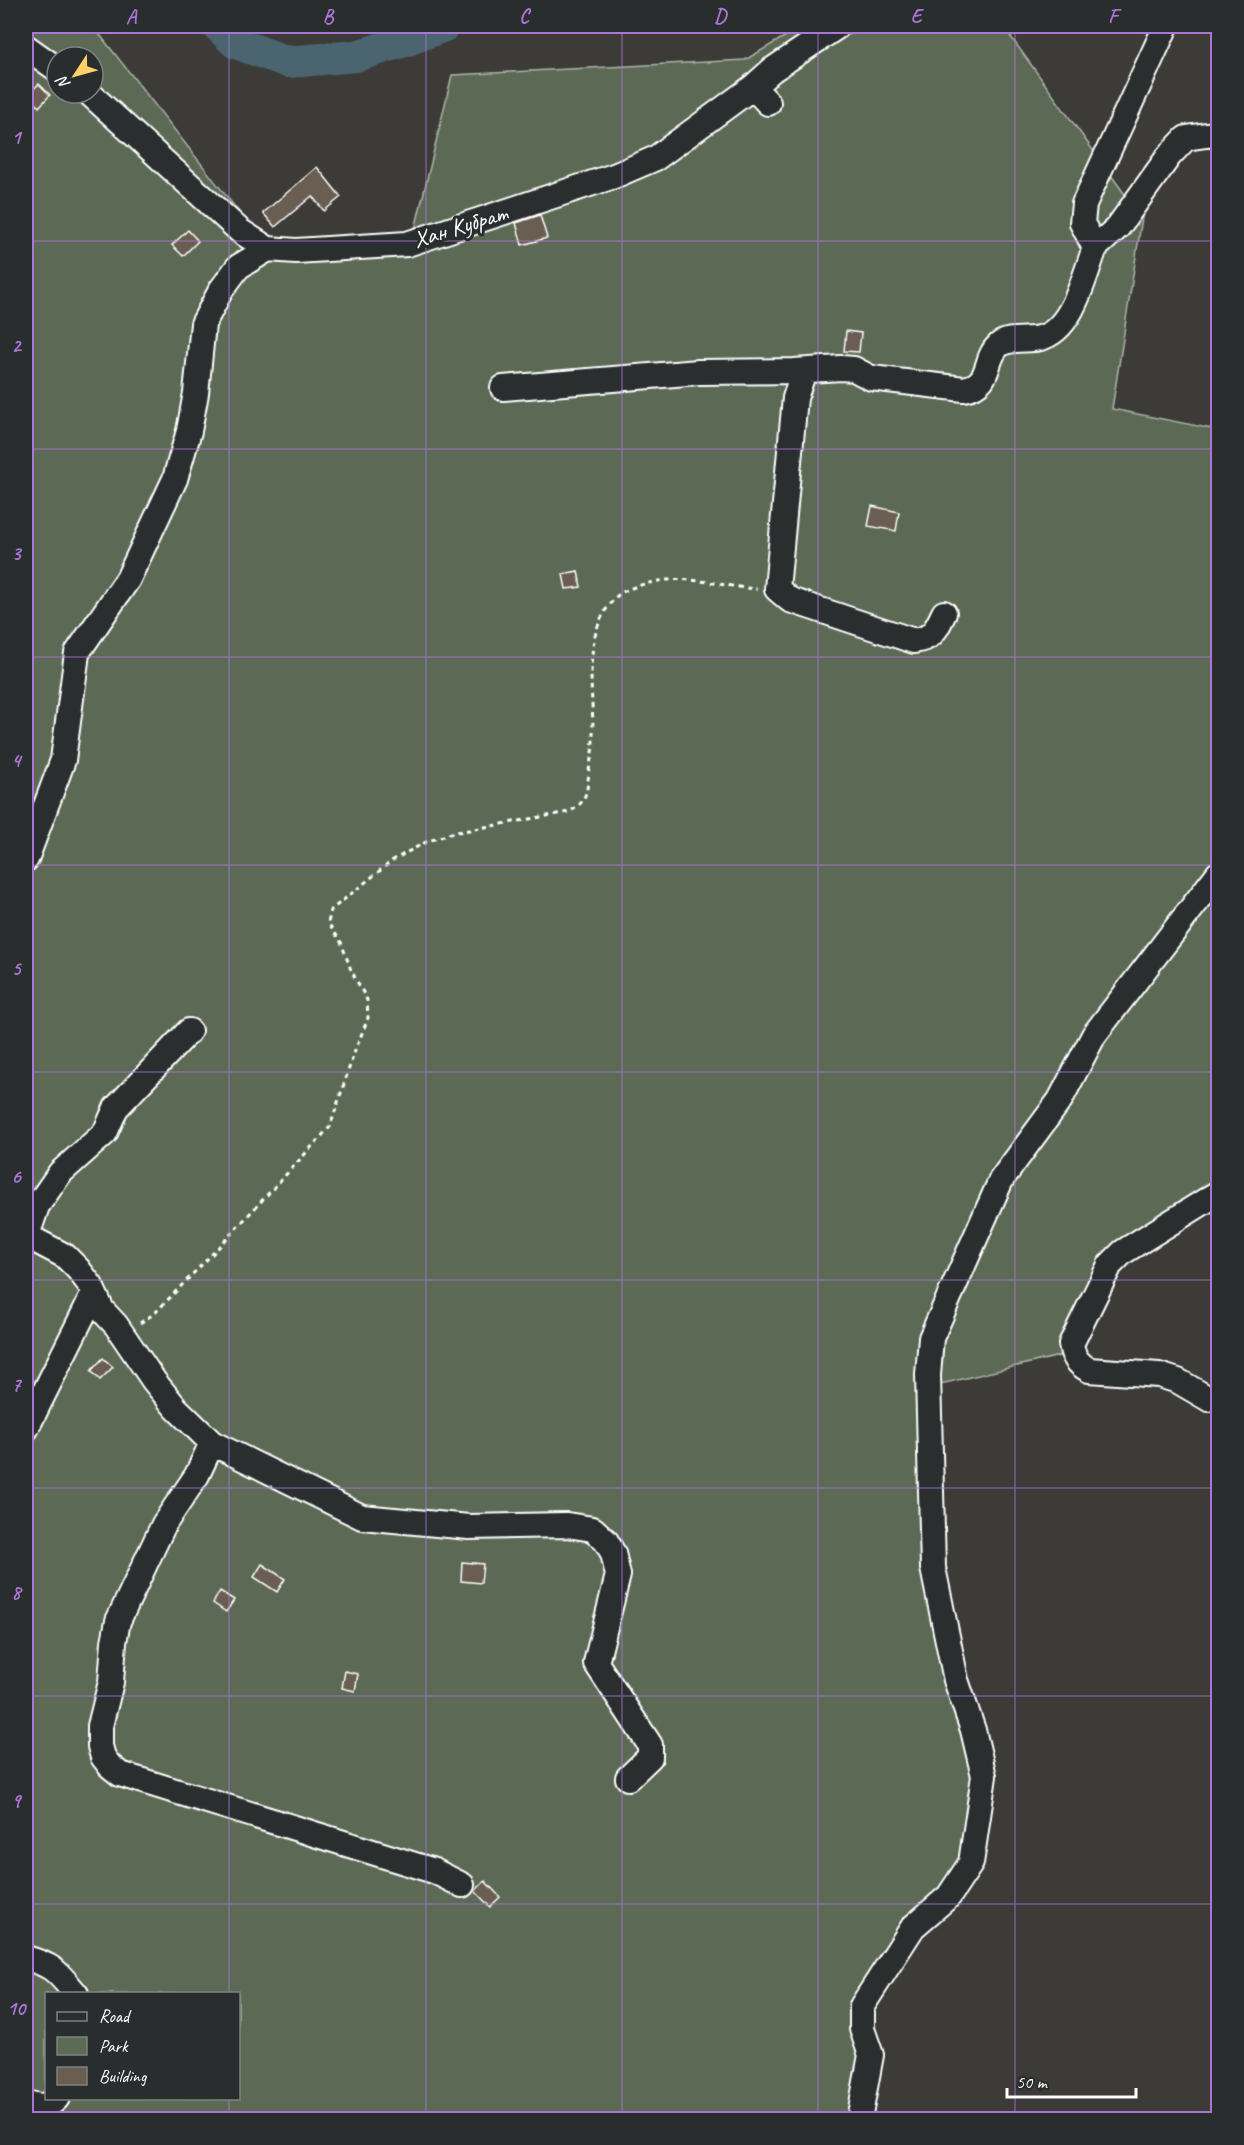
<svg xmlns="http://www.w3.org/2000/svg" width="1244" height="2145" viewBox="0 0 1244 2145" font-family="Caveat,sans-serif">
	<style>
		.green { fill: #5b6b54; stroke: #adb5aa; stroke-width: 1.5; fill-rule: evenodd }
		.lines { fill: none; stroke-linecap: round; stroke-linejoin: round }
		.river { stroke: #4b6570; stroke-width: 32 }
		.building { fill: #6a5d51; stroke: #fff; stroke-width: 1.5 }
		.minor-casing { stroke: #fff; stroke-width: 28 }
		.path { stroke: #fff; stroke-width: 3; stroke-dasharray: 4.5 4.5; stroke-linecap: butt }
		.minor { stroke: #2a2d2e; stroke-width: 24 }
		.grid { fill: none; stroke: #a976d5; stroke-width: 1.5; stroke-opacity: 0.55 }
		.labels { text-anchor: middle; stroke-width: 6; stroke-linejoin: round; paint-order: stroke }
		.street-label { font-size: 24px; fill: #fff; stroke: #2a2d2e }
		.neatline { fill: none; stroke: #a976d5; stroke-width: 2 }
		.grid-label { font-size: 20px; text-anchor: middle; font-weight: bold; fill: #a976d5 }
	</style>
	<rect width="100%" height="100%" fill="#3d3b38"/>
	<filter id="ink" filterUnits="userSpaceOnUse"><feTurbulence type="fractalNoise" baseFrequency=".0167" numOctaves="2"/><feDisplacementMap in="SourceGraphic" scale="12" xChannelSelector="R" yChannelSelector="G"/><feConvolveMatrix kernelMatrix="1 2 1 2 8 2 1 2 1" color-interpolation-filters="sRGB"/></filter>
	<g filter="url(#ink)">
		<path class="green" d="M 26,26 L 93,26 L 268,249 L 412,242 L 452,75 L 745,60 L 803,26 L 1003,26 L 1142,218 L 1112,409 L 1218,430 L 1218,1193 L 1123,1252 L 1072,1353 L 928,1387 L 933,1568 L 973,1729 L 971,1863 L 862,2006 L 859,2119 L 26,2120 ZM 57,57 L 93,57 L 93,93 L 57,93 ZM 46,1994 L 238,1994 L 238,2098 L 46,2098 Z"/>
		<g class="lines">
			<path class="river" d="M 218,26 L 236,43 L 288,62 L 356,56 L 402,42 L 444,26"/>
		</g>
		<path class="building" d="M 39,84 L 50,95 L 39,107 L 27,95 Z
			M 317,167 L 341,197 L 324,211 L 312,196 L 275,227 L 263,213 Z
			M 540,215 L 547,238 L 522,245 L 516,223 Z
			M 188,230 L 198,241 L 183,256 L 172,245 Z
			M 846,331 L 861,333 L 859,352 L 844,351 Z
			M 872,506 L 899,512 L 896,531 L 868,526 Z
			M 578,571 L 581,587 L 566,589 L 563,574 Z
			M 103,1358 L 113,1367 L 100,1380 L 91,1371 Z
			M 462,1562 L 483,1564 L 481,1583 L 461,1581 Z
			M 262,1564 L 285,1579 L 277,1592 L 254,1577 Z
			M 220,1591 L 234,1600 L 226,1612 L 213,1603 Z
			M 345,1671 L 358,1674 L 355,1691 L 342,1688 Z
			M 485,1881 L 500,1897 L 490,1907 L 475,1891 Z"/>
		<g class="lines">
			<g class="minor-casing">
				<path id="minor" d="M 1166,26 L 1084,204 L 1082,223 L 1095,248 L 1118,227 L 1169,156 L 1186,138 L 1213,134 L 1218,137
					M 26,47 L 57,69
					M 753,87 L 768,103
					M 89,93 L 240,231 L 268,249 L 296,251 L 407,244 L 614,176 L 656,158 L 753,87 L 772,70 L 838,26
					M 804,371 L 795,398 L 777,589 L 790,600 L 914,641 C 934,638 936,629 944,613
					M 503,388 L 699,372 L 794,371 L 841,368 L 854,369 L 871,378 L 964,389 C 993,384 983,359 999,345 C 1009,337 1027,341 1040,338 C 1073,330 1084,276 1095,248
					M 26,859 L 63,760 L 77,653 L 128,579 L 175,479 L 189,431 L 196,393 L 203,324 L 221,290 L 238,267 L 268,249
					M 27,1236 L 65,1256 L 78,1269 L 91,1286 L 102,1310 L 116,1325 L 154,1381 L 176,1408 L 212,1443 L 362,1517 L 469,1527 L 567,1525 L 593,1529 L 606,1541 L 613,1553 L 618,1575 L 596,1663 L 650,1745 L 650,1757 L 628,1778
					M 26,1238 L 37,1206 L 60,1173 L 105,1133 L 116,1108 L 189,1031
					M 1209,1399 L 1178,1381 L 1159,1375 L 1089,1370 C 1078,1364 1073,1357 1071,1344 L 1110,1265 L 1123,1252 L 1218,1193
					M 26,1429 L 94,1293
					M 212,1443 L 197,1475 L 164,1524 L 118,1621 L 114,1642 L 111,1682 L 100,1726 L 100,1746 L 103,1757 L 110,1766 L 120,1774 L 434,1871 L 462,1885
					M 26,1958 C 55,1966 57,1972 76,1994
					M 26,2103 C 38,2106 47,2109 57,2098
					M 859,2120 L 871,2055 L 862,2029 L 862,2006 L 913,1927 L 949,1896 L 971,1863 L 984,1776 L 973,1730 L 956,1680 L 933,1568 L 928,1375 L 931,1338 L 1001,1180 L 1060,1100 L 1094,1035 L 1218,874"/>
			</g>
			<path class="path" d="M 140,1323 L 155,1313 L 217,1249 L 330,1127 L 353,1056 L 368,1018 L 367,1000 L 351,970 L 341,942 L 328,923 L 331,910 L 393,860 L 426,842 L 452,833 L 569,812 C 588,802 587,790 589,770 C 591,760 593,749 593,739 C 594,693 580,635 615,598 C 625,587 651,582 666,580 C 696,577 727,587 757,589"/>
			<use href="#minor" class="minor"/>
		</g>
	</g>
	<path class="grid" d="M 229,26 L 229,1994M 426,26 L 426,2120M 622,26 L 622,2120M 818,26 L 818,2120M 1015,26 L 1015,2120M 26,241 L 1218,241M 26,449 L 1218,449M 26,657 L 1218,657M 26,865 L 1218,865M 26,1072 L 1218,1072M 26,1280 L 1218,1280M 26,1488 L 1218,1488M 26,1696 L 1218,1696M 26,1904 L 1218,1904M 229,2098 L 229,2120"/>
	<g class="labels">
		<g class="street-label">
			<text transform="translate(460 226) rotate(-17)" y="8">Хан Кубрат</text>
		</g>
	</g>
	<rect width="1244" height="2145" fill="none" stroke="#2a2d2e" stroke-width="66"/>
	<rect x="45" y="1992" width="195" height="108" fill="#2a2d2e" stroke="#7f8182" stroke-width="1.5"/>
	<rect x="57" y="2012" width="30" height="9" fill="#2a2d2e" stroke="#7f8182" stroke-width="1.5"/>
	<text x="99" y="2022" font-size="18" fill="#ffffff">Road</text>
	<rect x="57" y="2037" width="30" height="18" fill="#5b6b54" stroke="#7f8182" stroke-width="1.5"/>
	<text x="99" y="2052" font-size="18" fill="#ffffff">Park</text>
	<rect x="57" y="2067" width="30" height="18" fill="#6a5d51" stroke="#7f8182" stroke-width="1.5"/>
	<text x="99" y="2082" font-size="18" fill="#ffffff">Building</text>
	<g transform="translate(75 75) rotate(234)"><circle r="28" fill="#2a2d2e" stroke="#7f8182" stroke-width="1.5"/>
	<path d="M0-4.5L10 22L0 15L-10 22Z" fill="#ffd166"/>
	<text y="-9" font-size="16" font-weight="bold" text-anchor="middle" fill="#ffffff">N</text>
	</g>
	<path d="M1007 2088v9h129v-9" fill="none" stroke="#ffffff" stroke-width="3"/>
	<text x="1016" y="2088" font-size="18" fill="#ffffff" stroke="#2a2d2e" stroke-width="4.5" paint-order="stroke">50 m</text>
	<rect x="33" y="33" width="1178" height="2079" class="neatline"/>
	<g class="grid-label">
		<text x="131" y="23">A</text>
		<text x="328" y="23">B</text>
		<text x="524" y="23">C</text>
		<text x="720" y="23">D</text>
		<text x="916" y="23">E</text>
		<text x="1113" y="23">F</text>
		<text x="16" y="144">1</text>
		<text x="16" y="352">2</text>
		<text x="16" y="560">3</text>
		<text x="16" y="767">4</text>
		<text x="16" y="975">5</text>
		<text x="16" y="1183">6</text>
		<text x="16" y="1391">7</text>
		<text x="16" y="1599">8</text>
		<text x="16" y="1807">9</text>
		<text x="16" y="2015">10</text>
	</g>
</svg>
